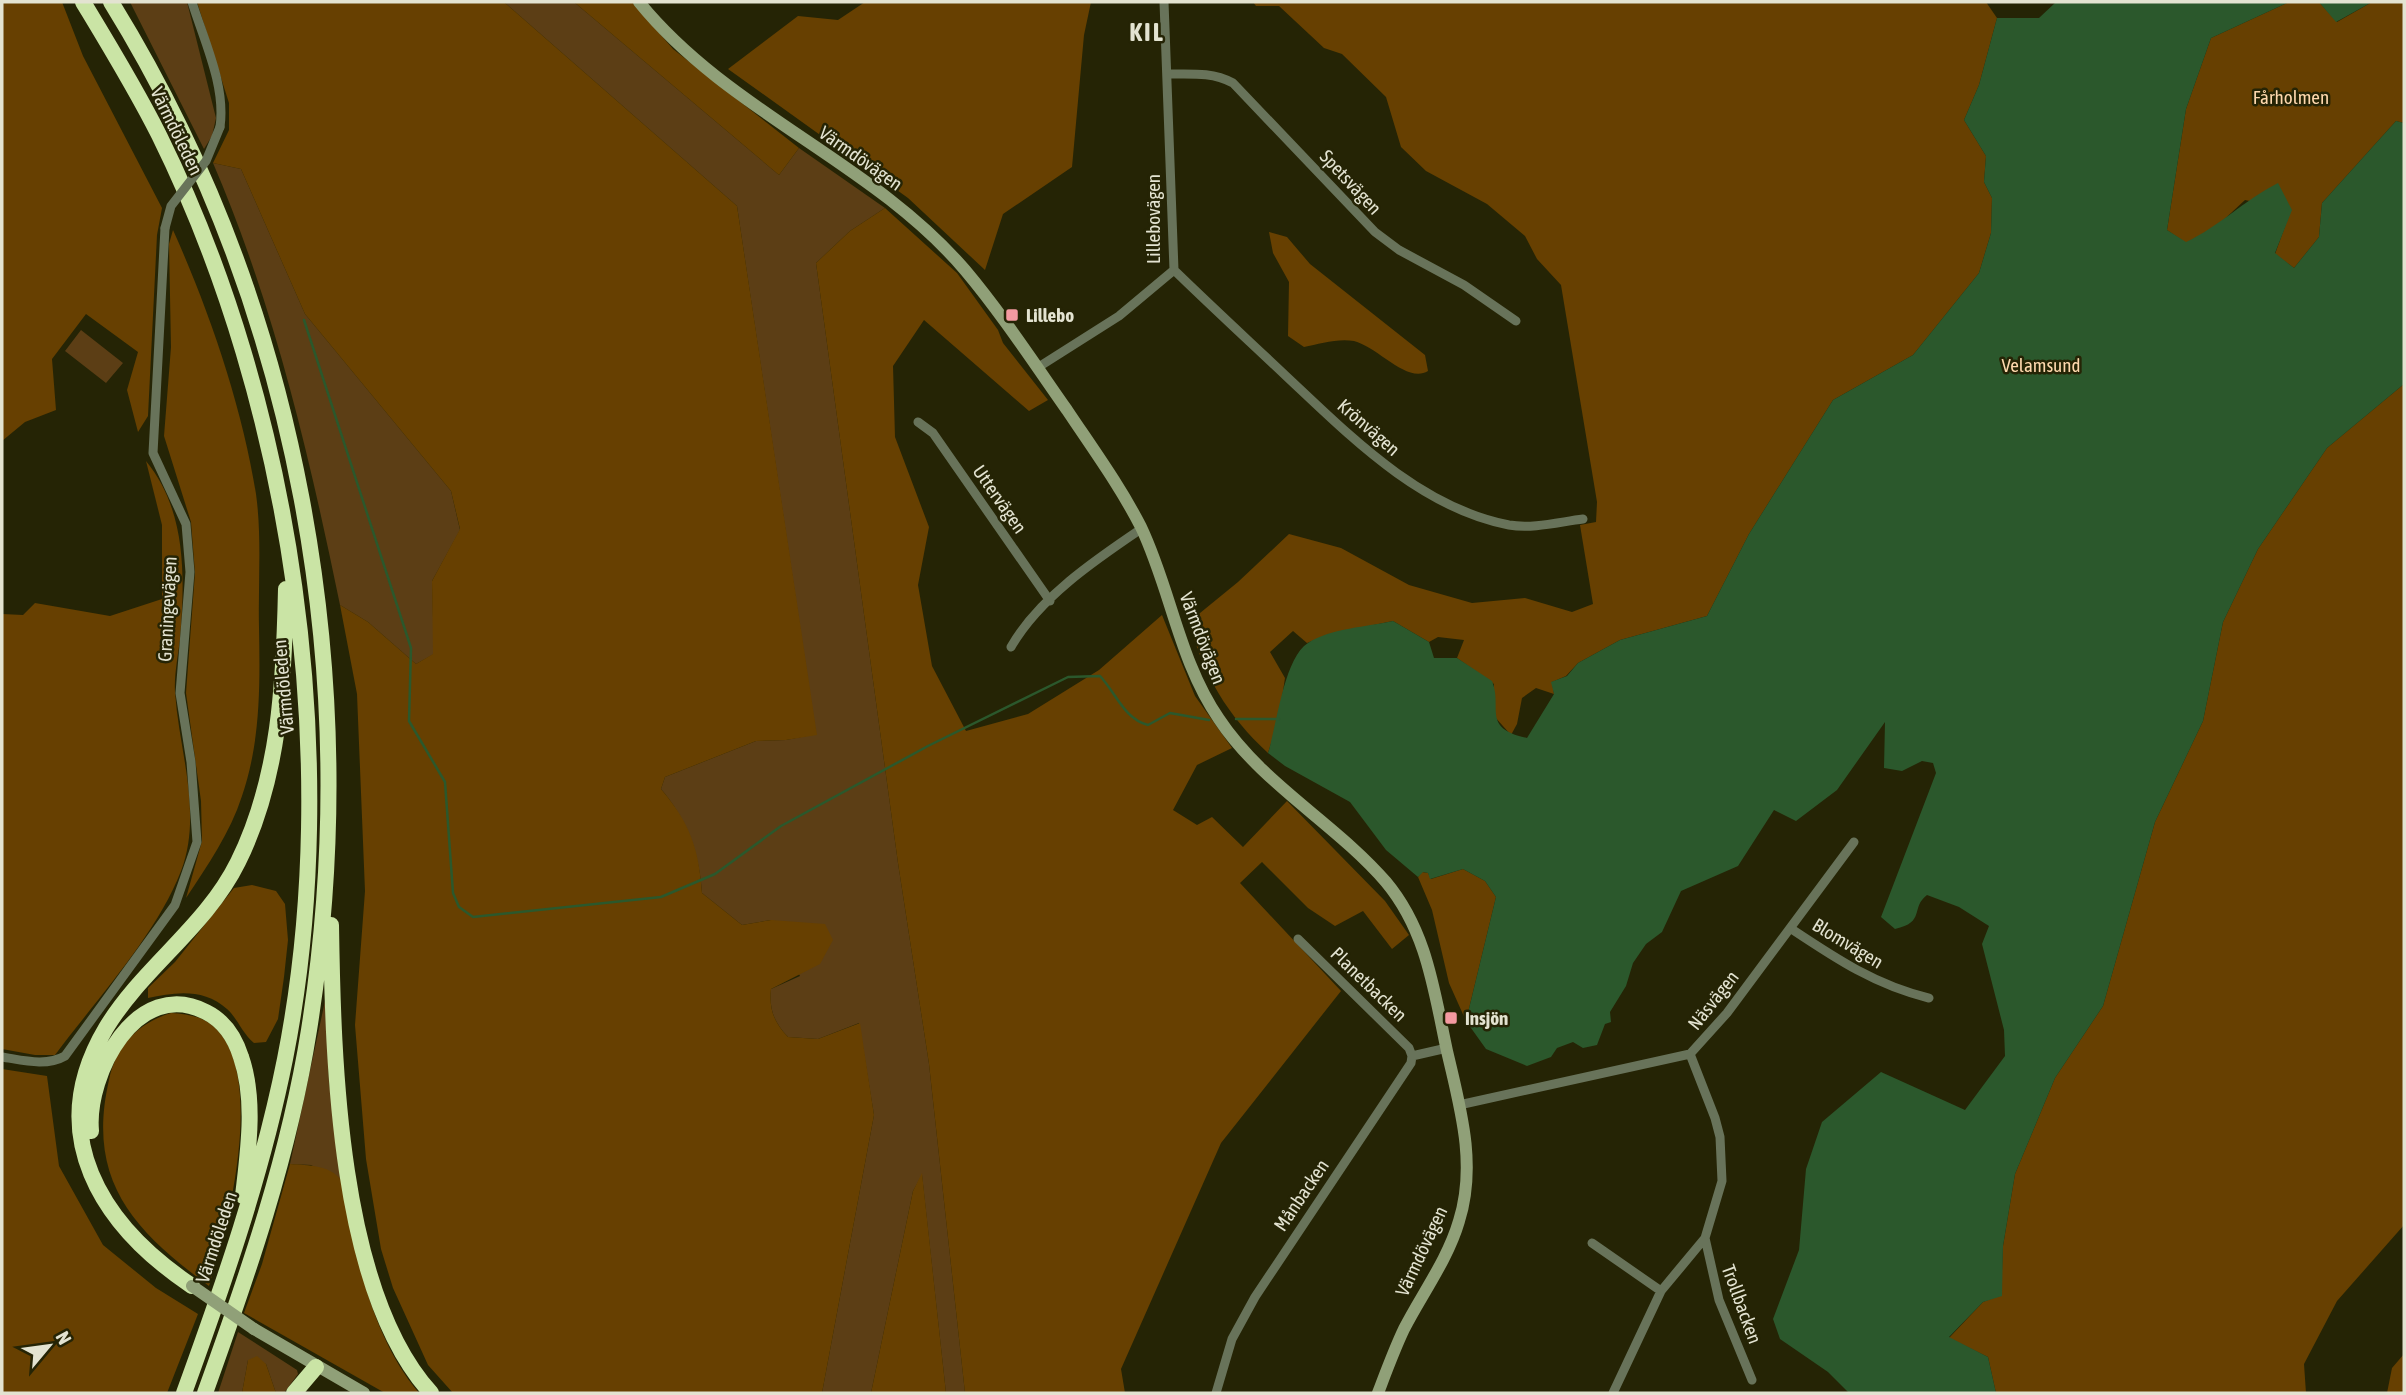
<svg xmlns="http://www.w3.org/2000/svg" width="2406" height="1395" viewBox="0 0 2406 1395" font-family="'Asap Condensed',sans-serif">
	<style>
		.green { fill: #5c3e15 }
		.forest { fill: #674001 }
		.water { fill: #2b582c }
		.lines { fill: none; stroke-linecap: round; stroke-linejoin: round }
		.stream { stroke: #2b582c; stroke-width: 2.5 }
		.street { stroke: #68735a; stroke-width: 9 }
		.secondary { stroke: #90a078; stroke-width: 12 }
		.highway { stroke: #cae4a5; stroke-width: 16 }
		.street-bridge { stroke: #68735a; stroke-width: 9 }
		.secondary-bridge { stroke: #90a078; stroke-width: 12 }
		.poi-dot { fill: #f49aa1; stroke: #252405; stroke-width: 2.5 }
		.labels { text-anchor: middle; stroke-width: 5; stroke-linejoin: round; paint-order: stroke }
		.park-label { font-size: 19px; fill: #fed8ad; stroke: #252405 }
		.street-label { font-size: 19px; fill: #e3e3d1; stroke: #252405 }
		.poi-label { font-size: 19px; font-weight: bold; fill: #e3e3d1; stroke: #252405; text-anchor: start }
		.district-label { font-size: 26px; font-weight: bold; letter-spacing: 2px; fill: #e3e3d1; stroke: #252405 }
	</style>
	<rect width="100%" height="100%" fill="#252405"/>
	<path class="green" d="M 130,2 L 187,2 L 216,118 L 212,136 L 204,149 Z
		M 504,2 L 574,2 L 779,175 L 799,148 L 885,208 L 850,231 L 816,263 L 898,863 L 929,1064 L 965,1393 L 946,1393 L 922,1175 L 913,1191 L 871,1393 L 822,1393 L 874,1115 L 859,1023 L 818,1039 L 788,1037 C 774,1022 769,1010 771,989 L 800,976 L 771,920 L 742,925 L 702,893 C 700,855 686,818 661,789 L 665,777 L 756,741 L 786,740 L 816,734 L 737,206 Z
		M 213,163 L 241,169 L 305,314 L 451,491 L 460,530 L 432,581 L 434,654 L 416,664 L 368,622 L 340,605 C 309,454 274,305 213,163 Z
		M 81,330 L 123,363 L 106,383 L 65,351 Z
		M 325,1001 L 329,1082 L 342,1182 L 311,1165 L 290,1164 Z
		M 238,1332 L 297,1370 L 298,1374 L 284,1393 L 276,1393 L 266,1364 L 248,1360 L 242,1393 L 218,1393 Z"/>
	<path class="forest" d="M 2,2 L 62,2 L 83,56 L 162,208 L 157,235 L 148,416 L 138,432 L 127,390 L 138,352 L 86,314 L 52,359 L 56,410 L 25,422 L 2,441 Z
		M 197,2 L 504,2 L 737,206 L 817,735 L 786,740 L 756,741 L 665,777 L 661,789 C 690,823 699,849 702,893 L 742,925 L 771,920 L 825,924 L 833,940 L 820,964 L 771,989 C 769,1010 774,1022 788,1037 L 818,1039 L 860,1023 L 874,1115 L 822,1393 L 453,1393 L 428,1365 L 393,1288 L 381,1249 L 366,1159 L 355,1025 L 365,891 L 357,694 L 340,605 L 368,622 L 416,664 L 433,654 L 432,581 L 460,529 L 451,491 L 305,314 L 241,169 L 213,163 L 229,130 L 229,103 Z
		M 574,2 L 632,2 L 673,49 L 799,148 L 779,175 Z
		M 865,2 L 1091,2 L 1084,35 L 1072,167 L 1003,214 L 985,270 L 908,198 L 728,69 L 798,16 L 838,20 Z
		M 1253,2 L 1986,2 L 1997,18 L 1979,85 L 1964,120 L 1986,156 L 1984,182 L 1992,198 L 1991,233 L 1979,273 L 1913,355 L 1833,400 L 1749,534 L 1707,616 L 1620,640 L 1578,663 L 1566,676 L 1552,682 L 1554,694 L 1536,688 L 1522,698 L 1517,724 L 1511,735 L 1494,716 L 1494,684 L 1457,658 L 1464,640 L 1438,637 L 1429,642 L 1393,621 L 1330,634 L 1307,643 L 1293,631 L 1270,652 L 1285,678 L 1279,718 L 1268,753 C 1227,715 1204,676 1189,622 L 1238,582 L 1289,534 L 1341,548 L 1409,585 L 1472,603 L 1525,598 L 1572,612 L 1593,604 L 1580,525 L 1596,522 L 1597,502 L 1561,285 L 1537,259 L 1525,236 L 1487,204 L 1426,171 L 1401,147 L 1386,97 L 1342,54 L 1324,48 L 1279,6 L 1256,6 Z
		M 2289,2 L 2319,2 L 2337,22 L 2372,2 L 2404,2 L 2404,123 L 2396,121 L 2322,203 L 2319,237 L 2294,268 L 2275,254 L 2291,210 L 2245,200 L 2216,227 L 2186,243 L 2167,230 L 2186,109 L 2211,38 Z
		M 885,208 L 957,273 L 998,330 L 1003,343 L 1048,400 L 1029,411 L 924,320 L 893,366 L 895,437 L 929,527 L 918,585 L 932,666 L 966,731 L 1028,714 L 1099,670 L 1162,615 L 1195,696 L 1232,748 L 1197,765 L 1173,810 L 1197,825 L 1212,817 L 1243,847 L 1287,801 L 1385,901 L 1409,935 L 1392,949 L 1363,911 L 1335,926 L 1308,908 L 1262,862 L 1240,883 L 1341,991 L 1221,1143 L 1121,1369 L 1125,1393 L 965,1393 L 929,1064 L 898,863 L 816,263 L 850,231 Z
		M 173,230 C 209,310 242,406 256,494 C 262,537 258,583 259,627 C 260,684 261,740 242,796 C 230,833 208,865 186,898 L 202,841 L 201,801 L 186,693 L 195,573 L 191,522 L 164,436 L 171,347 L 169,244 Z
		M 1269,232 L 1287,237 L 1310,264 L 1425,355 L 1428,371 C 1407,384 1378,347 1354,341 C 1338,338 1319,344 1304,347 L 1288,336 L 1289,282 L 1273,253 Z
		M 2404,384 L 2404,1225 L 2337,1301 L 2304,1364 L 2306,1393 L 1996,1393 L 1988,1357 L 1949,1338 L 1983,1302 L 2001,1295 L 2003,1246 L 2015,1174 L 2055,1078 L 2103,1006 L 2155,822 L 2203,721 L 2223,622 L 2258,549 L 2327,448 Z
		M 146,461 C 187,511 185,578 180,639 C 178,656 174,675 175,692 C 179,752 203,813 181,871 C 157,934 96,1000 55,1055 L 35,1055 L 2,1049 L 2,614 L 23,615 L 35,603 L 110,616 L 162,599 L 162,525 Z
		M 1463,869 L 1485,881 L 1496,897 L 1466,1021 L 1449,983 L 1432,910 L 1418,877 L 1422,872 L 1428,873 L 1431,879 Z
		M 252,885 L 276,891 L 285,904 L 288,940 L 284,977 L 278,1019 L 266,1042 L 254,1043 C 242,1033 238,1019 227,1009 C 204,988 175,992 148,998 L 148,988 L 175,962 L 234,888 Z
		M 171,1013 C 189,1014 207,1017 219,1032 C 264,1084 228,1227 209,1286 C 133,1230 86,1180 109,1080 C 116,1046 138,1023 171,1013 Z
		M 2,1069 L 47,1076 L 59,1166 L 103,1245 L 156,1288 L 198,1314 L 167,1393 L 2,1393 Z
		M 290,1164 C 307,1165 335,1165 343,1184 C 349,1199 349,1220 353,1237 C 365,1292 382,1349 419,1393 L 385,1393 L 244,1313 L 262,1264 Z
		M 922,1173 L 946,1393 L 871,1393 L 913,1191 Z
		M 2404,1354 L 2404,1393 L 2387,1393 L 2392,1368 Z
		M 257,1356 L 266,1364 L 276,1393 L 242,1393 L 248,1360 Z"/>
	<path class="water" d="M 2056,2 L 2289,2 L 2211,38 L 2186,109 L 2167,230 L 2186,242 C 2220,226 2243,201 2278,183 L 2292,210 L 2275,253 L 2294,268 L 2319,237 L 2322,203 L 2396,121 L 2404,123 L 2404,384 L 2327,448 L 2258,549 L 2223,622 L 2203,721 L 2155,822 L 2103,1006 L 2055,1078 L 2015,1174 L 2003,1246 L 2002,1296 L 1983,1302 L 1949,1337 L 1988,1357 L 1996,1393 L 1849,1393 L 1828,1372 L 1780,1339 L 1773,1319 L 1799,1250 L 1806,1169 L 1822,1122 L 1881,1072 L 1965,1110 L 2005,1056 L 2004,1030 L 1982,944 L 1989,926 L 1959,907 L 1927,895 C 1910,908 1926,922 1895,929 L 1881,917 L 1936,773 L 1933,763 L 1922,761 L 1902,771 L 1884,768 L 1885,722 L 1837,790 L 1796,821 L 1774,810 L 1738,866 L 1681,891 L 1662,932 L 1646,944 L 1633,963 L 1626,986 L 1610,1012 L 1611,1022 L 1605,1024 L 1597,1045 L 1583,1048 L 1573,1042 L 1557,1048 L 1551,1057 L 1527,1066 L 1486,1049 L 1466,1021 L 1496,897 L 1485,881 L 1463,869 L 1430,879 L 1428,873 L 1423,872 L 1418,877 L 1386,850 L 1350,802 L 1285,766 L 1268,753 C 1277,724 1284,658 1308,643 C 1331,628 1367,627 1393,621 L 1429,642 L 1434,658 L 1457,658 L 1492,681 C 1503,708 1481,728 1527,738 L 1554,694 L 1551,682 L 1567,676 L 1578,663 L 1620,640 L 1707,616 L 1749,534 L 1833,400 L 1913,355 L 1979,273 L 1991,233 L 1992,198 L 1984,182 L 1986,156 L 1964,120 L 1979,85 L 1997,18 L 2039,18 Z
		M 2319,2 L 2372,2 L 2336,22 Z"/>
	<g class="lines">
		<path class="stream" d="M 304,320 L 411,648 L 409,721 L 445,782 L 453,893 L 459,907 L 473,917 L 661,897 L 715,874 L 781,826 L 928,746 L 1068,677 L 1100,676 C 1116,693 1124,719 1148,725 L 1170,713 L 1209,720
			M 1236,719 L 1279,719"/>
		<path class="street" d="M 192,2 C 204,41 226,86 220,127
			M 1168,74 C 1192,74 1212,72 1233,83 L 1375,232 L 1399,250 L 1464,285 L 1516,321
			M 1174,270 C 1211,306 1249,341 1286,376 C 1350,436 1420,508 1509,525 C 1533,529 1559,522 1583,519
			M 1037,368 L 1119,316 L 1174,270 L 1164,2
			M 918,422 L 933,433 L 1050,601
			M 1011,647 C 1039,598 1095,560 1141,529
			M 1790,928 C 1835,958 1875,985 1929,998
			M 1298,939 L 1409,1048 L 1412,1056
			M 2,1057 C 22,1060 46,1067 65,1056 L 175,905 L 197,842 L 191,762 L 180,693 L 190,572 L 186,524 L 153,453 L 165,228
			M 1459,1105 L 1690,1054 L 1727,1013 L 1854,842
			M 1705,1238 L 1719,1300 L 1752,1380
			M 1592,1243 L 1661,1291
			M 1216,1393 L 1232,1339 L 1255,1297 L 1411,1063 L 1412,1056 L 1447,1048
			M 1613,1393 L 1661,1291 L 1705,1238 L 1722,1181 L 1720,1137 L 1715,1118 L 1690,1054"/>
		<path class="secondary" d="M 639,2 C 729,113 873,162 965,270 C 1002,314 1034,363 1067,410 C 1093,449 1120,486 1141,527 C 1171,590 1179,661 1219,719 C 1262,784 1336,824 1386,882 C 1427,931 1434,991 1447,1051 C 1460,1107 1477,1164 1459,1221 C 1448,1259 1422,1294 1404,1329 C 1394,1350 1386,1372 1378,1393
			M 254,1329 L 364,1393"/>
		<path class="highway" d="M 83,2 C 109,45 136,89 159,135 C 293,406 344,762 285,1059 C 262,1174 224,1283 184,1393
			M 111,2 C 299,306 365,678 309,1030 C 289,1156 248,1274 205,1393
			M 331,925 C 333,1058 338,1291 431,1393
			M 91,1131 C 86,1074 137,976 206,1012 C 224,1021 235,1038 241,1057 C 256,1100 248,1152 243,1196
			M 192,1286 C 101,1225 43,1134 106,1028 C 143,967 206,927 238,862 C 280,777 284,682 286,589
			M 294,1393 L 316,1367"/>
		<path class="street-bridge" d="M 165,228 L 171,206 L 206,161 L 220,127"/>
		<path class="secondary-bridge" d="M 192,1286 L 254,1329"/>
	</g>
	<g class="poi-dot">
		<rect x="1005" y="308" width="14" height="14" rx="3.5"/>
		<rect x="1444" y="1011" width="14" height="14" rx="3.5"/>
	</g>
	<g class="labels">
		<g class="park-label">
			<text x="2291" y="104">Fårholmen</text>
			<text x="2041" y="372">Velamsund</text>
		</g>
		<g class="street-label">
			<text transform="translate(177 131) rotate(64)" y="7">Värmdöleden</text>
			<text transform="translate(861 158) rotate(35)" y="7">Värmdövägen</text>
			<text transform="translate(1351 182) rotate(47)" y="7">Spetsvägen</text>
			<text transform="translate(1153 219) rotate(-90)" y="7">Lillebovägen</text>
			<text transform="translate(1369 427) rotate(41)" y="7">Krönvägen</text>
			<text transform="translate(1000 499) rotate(55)" y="7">Uttervägen</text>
			<text transform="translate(167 609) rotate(-87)" y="7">Graningevägen</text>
			<text transform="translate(1203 638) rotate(69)" y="7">Värmdövägen</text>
			<text transform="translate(283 687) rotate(-95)" y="7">Värmdöleden</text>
			<text transform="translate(1848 943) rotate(31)" y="7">Blomvägen</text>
			<text transform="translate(1369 984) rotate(44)" y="7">Planetbacken</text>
			<text transform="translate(1713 1000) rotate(-52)" y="7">Näsvägen</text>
			<text transform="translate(1301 1195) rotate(-56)" y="7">Månbacken</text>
			<text transform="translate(216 1237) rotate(-72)" y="7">Värmdöleden</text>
			<text transform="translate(1421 1251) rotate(-65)" y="7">Värmdövägen</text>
			<text transform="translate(1742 1304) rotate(70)" y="7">Trollbacken</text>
		</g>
		<g class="poi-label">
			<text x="1026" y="322">Lillebo</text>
			<text x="1465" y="1025">Insjön</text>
		</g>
		<g class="district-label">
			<text x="1147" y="41">KIL</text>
		</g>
	</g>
	<rect width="2406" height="1395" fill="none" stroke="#e3e3d1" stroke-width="7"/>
	<g transform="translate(49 1346) rotate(61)" stroke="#252405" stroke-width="5" paint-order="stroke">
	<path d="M0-5L12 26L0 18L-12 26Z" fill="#e3e3d1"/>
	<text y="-10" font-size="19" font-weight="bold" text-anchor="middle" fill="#e3e3d1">N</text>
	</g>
</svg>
